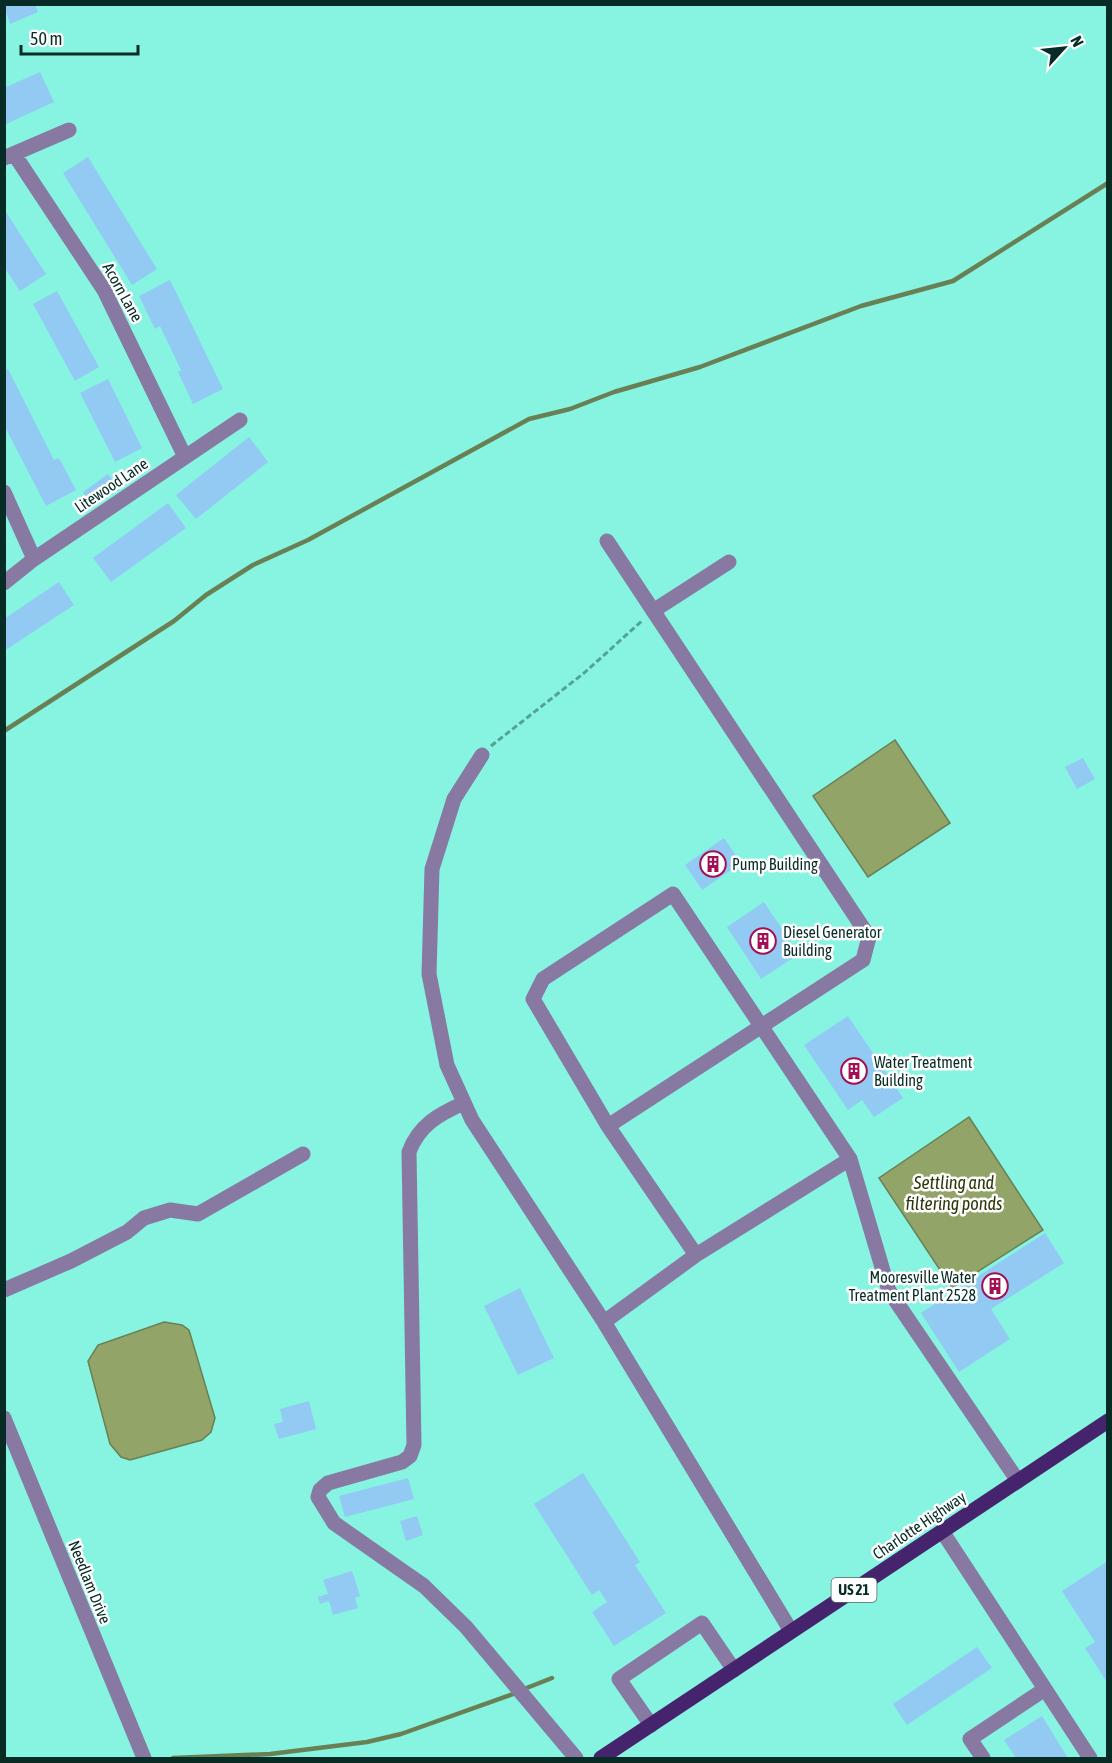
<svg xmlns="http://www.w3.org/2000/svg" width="1112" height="1763" viewBox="0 0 1112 1763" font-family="'Asap Condensed',sans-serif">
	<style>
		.water { fill: #93a468; stroke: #698054; stroke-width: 1.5 }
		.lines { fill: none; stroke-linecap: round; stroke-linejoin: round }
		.stream { stroke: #698054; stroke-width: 4.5 }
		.building { fill: #92caf4 }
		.path { stroke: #53a395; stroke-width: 3; stroke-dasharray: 6 3; stroke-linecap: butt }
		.minor { stroke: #8879a3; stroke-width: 15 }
		.major { stroke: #46246d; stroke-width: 15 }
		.labels { text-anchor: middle; stroke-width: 5; stroke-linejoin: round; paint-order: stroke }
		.shield { fill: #fefefe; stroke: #516b67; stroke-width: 1.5 }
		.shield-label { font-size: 15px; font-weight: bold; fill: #072c26 }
		.street-label { font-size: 16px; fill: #072c26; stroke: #fefefe }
		.poi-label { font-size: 16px; fill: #072c26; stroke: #fefefe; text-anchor: start }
		.water-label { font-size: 18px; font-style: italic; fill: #2c3708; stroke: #fefefe }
	</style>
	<rect width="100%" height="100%" fill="#86f4e1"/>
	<path class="water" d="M 895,740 L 950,823 L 868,877 L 813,796 Z
		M 969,1117 L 1043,1230 L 952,1288 L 879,1178 Z
		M 164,1322 L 182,1325 L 189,1330 L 215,1418 L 211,1432 L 202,1440 L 130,1460 L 121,1457 L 110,1444 L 88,1361 L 98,1345 Z"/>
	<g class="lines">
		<path class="stream" d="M 4,731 L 174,621 L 206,595 L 253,565 L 308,540 L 529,419 L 570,409 L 614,392 L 700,367 L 861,306 L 953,281 L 1108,183
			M 524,1689 L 552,1678
			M 173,1758 L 270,1754 L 367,1742 L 401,1734 L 516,1693"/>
	</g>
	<path class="building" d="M 35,4 L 38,12 L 10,24 L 4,5 Z
		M 40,72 L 54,102 L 4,125 L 4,88 Z
		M 88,157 L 157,269 L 132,285 L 63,173 Z
		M 4,209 L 46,274 L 20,291 L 4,267 Z
		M 170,280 L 223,389 L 193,404 L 178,372 L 181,370 L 160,326 L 155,329 L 139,296 Z
		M 57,291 L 99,367 L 75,381 L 33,304 Z
		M 8,369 L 54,460 L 59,458 L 76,490 L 46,506 L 4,425 L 4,370 Z
		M 108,379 L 142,448 L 115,462 L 80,393 Z
		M 249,437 L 268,462 L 196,519 L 176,495 Z
		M 108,474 L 118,488 L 93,506 L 83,492 Z
		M 168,503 L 186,528 L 111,582 L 93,558 Z
		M 59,582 L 74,605 L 4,651 L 4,619 Z
		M 1083,758 L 1095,779 L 1077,789 L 1065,767 Z
		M 724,838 L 741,863 L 702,890 L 685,865 Z
		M 764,902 L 799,954 L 761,979 L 727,927 Z
		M 848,1016 L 903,1098 L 874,1117 L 862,1100 L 848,1110 L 804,1045 Z
		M 1045,1233 L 1064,1263 L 991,1309 L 1010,1339 L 959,1372 L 921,1313 Z
		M 520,1288 L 554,1358 L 518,1375 L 484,1306 Z
		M 309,1401 L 316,1429 L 279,1439 L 274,1424 L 283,1422 L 280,1409 Z
		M 583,1473 L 640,1562 L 635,1565 L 666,1613 L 614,1646 L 592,1612 L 607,1602 L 599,1590 L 592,1595 L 534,1504 Z
		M 408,1478 L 414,1499 L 345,1517 L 339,1496 Z
		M 417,1516 L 423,1535 L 406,1541 L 400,1521 Z
		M 1108,1561 L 1108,1684 L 1085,1648 L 1095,1642 L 1062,1591 Z
		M 352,1571 L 360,1596 L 355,1598 L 358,1608 L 333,1615 L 329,1601 L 320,1604 L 318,1597 L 328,1594 L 323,1580 Z
		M 977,1647 L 992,1668 L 907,1725 L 893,1704 Z
		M 1042,1716 L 1068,1758 L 1016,1758 L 1004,1740 Z"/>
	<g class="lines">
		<path class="path" d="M 491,746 L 584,673 L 643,620"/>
		<path class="minor" d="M 14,154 L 104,290 L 185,457
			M 4,158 L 69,130
			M 4,492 L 34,559
			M 607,541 L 869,937 L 863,960 L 608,1126
			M 4,583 L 34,559 L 240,420
			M 653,611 L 729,562
			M 482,755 L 454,799 L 432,869 L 429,974 L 447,1065 L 472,1120 L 604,1322
			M 464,1103 C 439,1114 419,1125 409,1152 L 414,1445 L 410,1456 L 402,1462 L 328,1483 L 320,1490 L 318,1497 L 334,1523 L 424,1586 L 466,1627 L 576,1758
			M 696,1255 L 850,1159
			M 4,1290 L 71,1261 L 127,1232 L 144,1218 L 170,1210 L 198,1214 L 303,1154
			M 4,1418 L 144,1758
			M 942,1531 L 1090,1758
			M 791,1631 L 604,1322 L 696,1255 L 608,1126 L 533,999 L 543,979 L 673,894 L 850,1159 L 889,1291 L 1018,1481
			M 651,1725 L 619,1679 L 702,1623 L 734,1670
			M 983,1758 L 970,1739 L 1045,1689"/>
		<path class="major" d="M 601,1758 L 1108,1421"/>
	</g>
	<defs>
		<g id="building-ring" transform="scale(1.35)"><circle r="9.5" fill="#fefefe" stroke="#a21053" stroke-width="1.5"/><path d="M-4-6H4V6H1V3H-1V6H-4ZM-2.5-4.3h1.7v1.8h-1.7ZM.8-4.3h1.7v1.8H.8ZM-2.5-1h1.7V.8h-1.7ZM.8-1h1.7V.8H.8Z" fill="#a21053"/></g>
	</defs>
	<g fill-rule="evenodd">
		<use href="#building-ring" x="713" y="864"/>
		<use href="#building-ring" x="763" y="941"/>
		<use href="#building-ring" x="854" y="1071"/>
		<use href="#building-ring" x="995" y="1286"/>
	</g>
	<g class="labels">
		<rect class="shield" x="831.5" y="1578" width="45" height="24" rx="4.5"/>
		<g class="shield-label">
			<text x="854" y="1595">US 21</text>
		</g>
		<g class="street-label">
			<text transform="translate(123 292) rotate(61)" y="6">Acorn Lane</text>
			<text transform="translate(111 485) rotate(-34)" y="6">Litewood Lane</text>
			<text transform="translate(919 1525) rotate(-34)" y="6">Charlotte Highway</text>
			<text transform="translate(90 1582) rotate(68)" y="6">Needlam Drive</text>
		</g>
		<g class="poi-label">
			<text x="732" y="870">Pump Building</text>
			<text x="783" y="938">Diesel Generator<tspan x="783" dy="18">Building</tspan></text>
			<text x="874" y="1068">Water Treatment<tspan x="874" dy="18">Building</tspan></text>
			<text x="976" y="1283" text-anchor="end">Mooresville Water<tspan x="976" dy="18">Treatment Plant 2528</tspan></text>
		</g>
		<g class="water-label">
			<text x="954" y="1189">Settling and<tspan x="954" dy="21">filtering ponds</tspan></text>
		</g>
	</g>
	<rect width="1112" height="1763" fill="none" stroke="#072c26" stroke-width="12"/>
	<g transform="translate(1064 48) rotate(63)" stroke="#fefefe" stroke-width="4.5" paint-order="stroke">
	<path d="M0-4.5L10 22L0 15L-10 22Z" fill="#072c26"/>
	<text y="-9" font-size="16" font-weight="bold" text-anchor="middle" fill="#072c26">N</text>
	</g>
	<path d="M21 45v9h117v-9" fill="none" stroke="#072c26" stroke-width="3"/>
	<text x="30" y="45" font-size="18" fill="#072c26" stroke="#fefefe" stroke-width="4.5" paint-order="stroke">50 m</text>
</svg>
